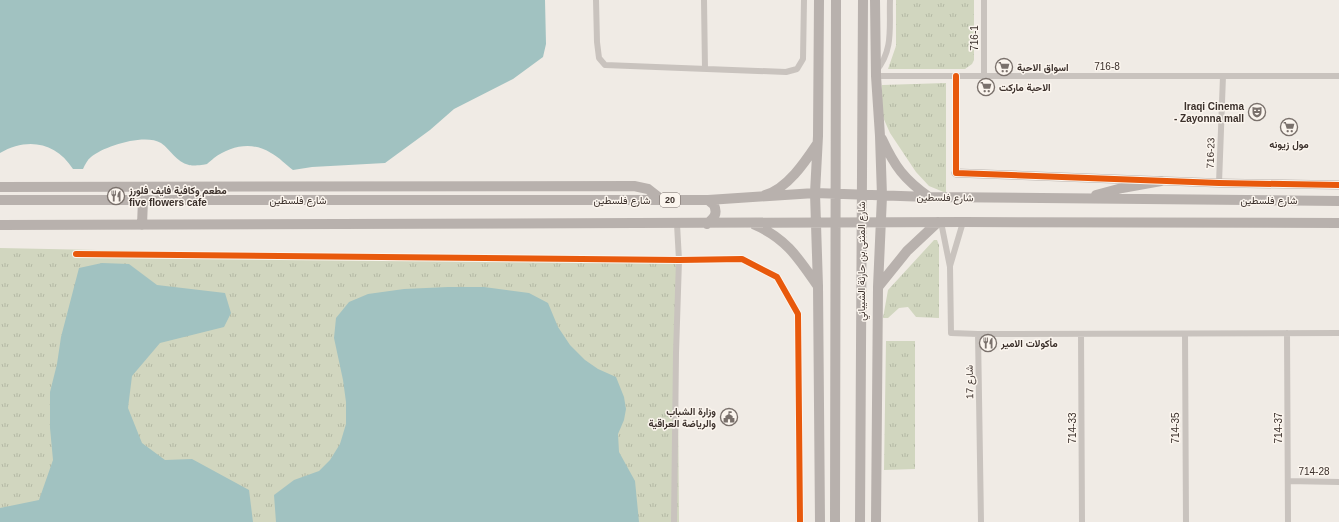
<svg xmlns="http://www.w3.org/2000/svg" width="1339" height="522" viewBox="0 0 1339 522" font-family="Helvetica,Vazirmatn,sans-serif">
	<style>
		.grass { fill: url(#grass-tufts) }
		.water { fill: #a1c2c1 }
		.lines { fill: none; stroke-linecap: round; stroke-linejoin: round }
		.street { stroke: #c9c3be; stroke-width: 6 }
		.secondary { stroke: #bab3ae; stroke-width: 9 }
		.primary { stroke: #b8b1ad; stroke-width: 10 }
		.cycleway-casing { stroke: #fbf5ee; stroke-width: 8 }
		.cycleway { stroke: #e8590c; stroke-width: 6 }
		.labels { text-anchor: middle; stroke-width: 3; stroke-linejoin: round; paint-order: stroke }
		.shield { fill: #fbf5ee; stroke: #756b66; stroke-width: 1 }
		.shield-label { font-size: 9px; font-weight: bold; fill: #3b302b }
		.street-label { font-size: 10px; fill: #3b302b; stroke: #fbf5ee }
		.poi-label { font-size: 10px; font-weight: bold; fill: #3b302b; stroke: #fbf5ee; text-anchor: start }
	</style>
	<defs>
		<pattern id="grass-tufts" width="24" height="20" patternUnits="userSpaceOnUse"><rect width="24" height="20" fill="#d1d6bf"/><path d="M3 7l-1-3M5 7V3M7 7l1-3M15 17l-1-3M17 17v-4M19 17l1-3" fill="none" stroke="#b4b8a4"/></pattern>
	</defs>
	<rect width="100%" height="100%" fill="#f0ebe5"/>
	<path class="grass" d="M 896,0 L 974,0 L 974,60 L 972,64 L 965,69 L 888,69 L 896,46 Z
		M 946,83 L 946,193 L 929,186 L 916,172 L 890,133 L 882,115 L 882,85 Z
		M 934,240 L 937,240 L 939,245 L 939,318 L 916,317 L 908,307 L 899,308 L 888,318 L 883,318 L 888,290 Z
		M 0,248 L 677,262 L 679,522 L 0,522 Z
		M 886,341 L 915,341 L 915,469 L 884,470 Z"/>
	<path class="water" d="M 0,0 L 545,0 L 546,44 L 543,57 L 513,79 L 454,109 L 430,130 L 385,163 L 312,167 L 293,170 C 286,165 279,157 271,153 C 252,141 231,146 214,158 C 212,160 209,162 207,164 C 204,165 192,166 189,165 C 176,162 171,150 161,143 C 145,133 104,146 91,157 C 87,160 85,165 83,169 L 73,169 C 56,142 27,137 0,153 Z
		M 102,263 L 129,264 L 157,285 L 225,293 L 231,313 L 224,327 L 160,343 L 132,376 L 128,408 L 142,443 L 165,460 L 192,459 L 249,490 L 253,522 L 0,522 L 0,508 L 39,500 L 53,460 L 50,428 L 50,392 L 57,364 L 61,337 L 79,268 Z
		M 448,287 L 484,287 L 529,293 L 548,303 L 558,327 L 570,345 L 585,360 L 598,369 L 616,377 L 624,397 L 626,409 L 624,420 L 618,434 L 619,452 L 635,481 L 639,522 L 276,522 L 274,495 L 294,480 L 319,471 L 330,460 L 340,444 L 346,424 L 346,402 L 343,380 L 334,338 L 336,318 L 349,302 L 368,294 L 404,289 Z"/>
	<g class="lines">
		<path class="street" d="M 596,0 L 597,42 L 599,58 L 605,65 L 786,72 L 797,69 L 803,59 L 804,0
			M 704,0 L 705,69
			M 876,71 C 894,50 889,26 890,0
			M 876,76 L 1339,76
			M 956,76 L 956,173
			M 984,76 L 984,0
			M 1219,183 L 1223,76
			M 941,222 L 950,267 L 951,333 L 978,334 L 981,522
			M 76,254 L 679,260 L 742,259 L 777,277 L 798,314 L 800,522
			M 950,266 L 963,222
			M 1287,333 L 1288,522
			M 978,334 L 1339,333
			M 1081,334 L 1082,522
			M 1185,334 L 1186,522
			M 1288,481 L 1339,482
			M 674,522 L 676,353 L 679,260 L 677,224"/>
		<path class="secondary" d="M 956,173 L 1219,183 L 1339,185"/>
		<path class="primary" d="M 819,0 L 818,136 L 815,193 L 818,286 L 820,522
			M 875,0 L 876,76 L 880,136 L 882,196 L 878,287 L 876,522
			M 882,139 C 895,167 904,179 929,197
			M 0,187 L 634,186 L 648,189 L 662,200
			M 765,195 C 787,189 805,162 817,144
			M 1096,195 L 1122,188 L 1161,181
			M 0,200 L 708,200 L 815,193 L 929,197 L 1339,201
			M 707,224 C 714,218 718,214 714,205 L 708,200
			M 0,225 L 963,222 L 1339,223
			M 142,225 L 143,200
			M 755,225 C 786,238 799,259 817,285
			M 878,287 L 907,251 L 938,222
			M 835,522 L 836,0
			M 860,522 L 863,0"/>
		<g class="cycleway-casing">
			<path id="cycleway" d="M 956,76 L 956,173 L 1219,183 L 1339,185
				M 76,254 L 679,260 L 742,259 L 777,277 L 798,314 L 800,522"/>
		</g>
		<use href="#cycleway" class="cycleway"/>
	</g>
	<defs>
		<g id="supermarket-ring" transform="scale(0.9)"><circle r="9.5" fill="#fbf5ee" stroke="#7a716c" stroke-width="1.5"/><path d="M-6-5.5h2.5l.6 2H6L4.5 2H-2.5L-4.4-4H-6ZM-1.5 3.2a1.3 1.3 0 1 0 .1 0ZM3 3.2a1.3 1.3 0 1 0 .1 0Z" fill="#7a716c"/></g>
		<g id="theatre-ring" transform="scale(0.9)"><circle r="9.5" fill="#fbf5ee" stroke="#7a716c" stroke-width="1.5"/><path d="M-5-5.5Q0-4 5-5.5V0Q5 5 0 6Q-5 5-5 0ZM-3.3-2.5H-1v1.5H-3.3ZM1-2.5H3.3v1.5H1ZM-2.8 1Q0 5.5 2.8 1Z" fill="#7a716c"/></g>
		<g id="restaurant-ring" transform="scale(0.9)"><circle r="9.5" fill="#fbf5ee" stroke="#7a716c" stroke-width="1.5"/><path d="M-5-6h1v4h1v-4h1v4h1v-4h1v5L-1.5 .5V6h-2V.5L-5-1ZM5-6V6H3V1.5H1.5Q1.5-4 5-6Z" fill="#7a716c"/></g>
		<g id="civic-ring" transform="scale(0.9)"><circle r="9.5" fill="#fbf5ee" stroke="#7a716c" stroke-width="1.5"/><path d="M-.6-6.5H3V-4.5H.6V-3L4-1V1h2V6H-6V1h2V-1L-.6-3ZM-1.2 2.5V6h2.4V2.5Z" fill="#7a716c"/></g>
	</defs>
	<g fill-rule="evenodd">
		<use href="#supermarket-ring" x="1004" y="67"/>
		<use href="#supermarket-ring" x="986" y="87"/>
		<use href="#theatre-ring" x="1257" y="112"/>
		<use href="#supermarket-ring" x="1289" y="127"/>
		<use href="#restaurant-ring" x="116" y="196"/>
		<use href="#restaurant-ring" x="988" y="343"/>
		<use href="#civic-ring" x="729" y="417"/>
	</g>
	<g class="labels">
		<rect class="shield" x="660" y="193" width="20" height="14" rx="3"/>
		<g class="shield-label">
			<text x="670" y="203">20</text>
		</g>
		<g class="street-label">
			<text transform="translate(974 38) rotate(-90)" y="4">716-1</text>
			<text x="1107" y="70">716-8</text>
			<text transform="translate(1210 153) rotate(-88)" y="4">716-23</text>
			<text transform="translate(945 197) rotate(1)" y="4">شارع فلسطين</text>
			<text x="298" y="204">شارع فلسطين</text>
			<text x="622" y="204">شارع فلسطين</text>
			<text x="1269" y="204">شارع فلسطين</text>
			<text transform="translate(861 261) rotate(-90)" y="4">شارع المثنى بن حارثة الشيباني</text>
			<text transform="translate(969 382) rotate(-91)" y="4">شارع 17</text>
			<text transform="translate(1072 428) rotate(-90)" y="4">714-33</text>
			<text transform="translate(1175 428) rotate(-90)" y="4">714-35</text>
			<text transform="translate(1278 428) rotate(-90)" y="4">714-37</text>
			<text x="1314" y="475">714-28</text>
		</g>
		<g class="poi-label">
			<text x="1017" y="71">اسواق الاحبة</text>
			<text x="999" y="91">الاحبة ماركت</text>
			<text x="1244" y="110" text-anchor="end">Iraqi Cinema<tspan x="1244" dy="12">- Zayonna mall</tspan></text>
			<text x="1289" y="148" text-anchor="middle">مول زيونه</text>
			<text x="129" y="194">مطعم وكافية فايف فلورز<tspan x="129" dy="12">five flowers cafe</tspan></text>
			<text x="1001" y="347">مأكولات الامير</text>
			<text x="716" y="415" text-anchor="end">وزارة الشباب<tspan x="716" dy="12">والرياضة العراقية</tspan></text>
		</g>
	</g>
</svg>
